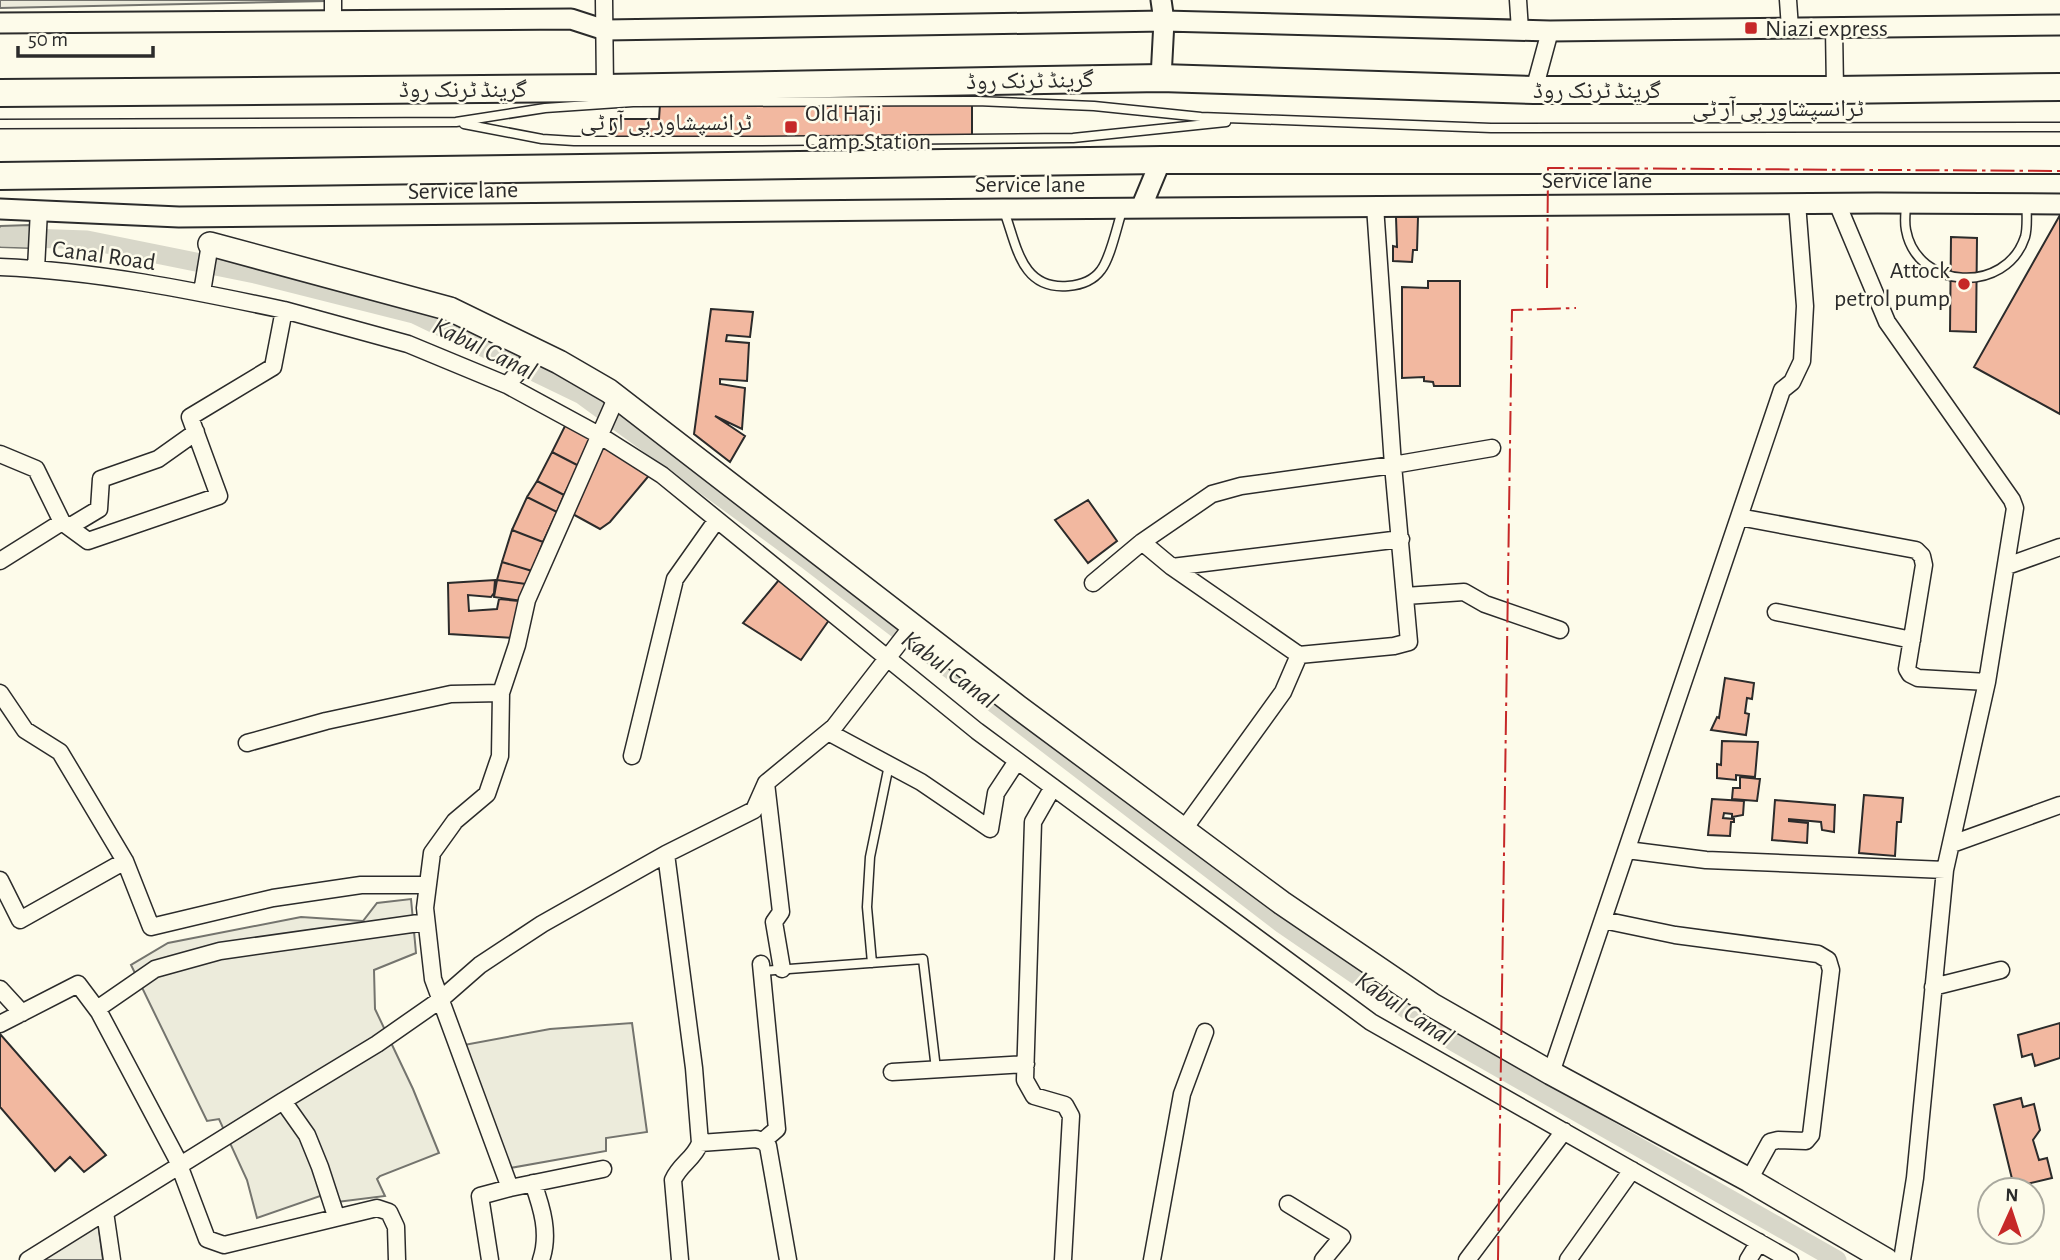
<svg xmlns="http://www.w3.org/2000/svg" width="2060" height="1260" viewBox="0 0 2060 1260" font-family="'Alegreya Sans','Noto Naskh Arabic',sans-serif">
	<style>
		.green { fill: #ecebdb; stroke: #74746e; stroke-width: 2 }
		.water { fill: #d8d7c9; stroke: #74746e; stroke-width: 2 }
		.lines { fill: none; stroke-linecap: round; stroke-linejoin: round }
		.canal { stroke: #d8d7c9; stroke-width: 19 }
		.building { fill: #f2b8a0; stroke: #2b2b2b; stroke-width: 2 }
		.service-casing { stroke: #2b2b2b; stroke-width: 11 }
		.minor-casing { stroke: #2b2b2b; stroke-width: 19 }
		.tertiary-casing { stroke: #2b2b2b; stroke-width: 23 }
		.secondary-casing { stroke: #2b2b2b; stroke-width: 26 }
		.trunk-casing { stroke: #2b2b2b; stroke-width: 30 }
		.service { stroke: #fdfbea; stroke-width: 8 }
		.minor { stroke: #fdfbea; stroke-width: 16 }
		.tertiary { stroke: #fdfbea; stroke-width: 19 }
		.secondary { stroke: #fdfbea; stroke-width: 23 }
		.trunk { stroke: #fdfbea; stroke-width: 26 }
		.power { stroke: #c62828; stroke-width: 2; stroke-dasharray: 24 5 3.5 5; stroke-linecap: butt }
		.poi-dot { fill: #c62828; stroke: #fdfbea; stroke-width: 2.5 }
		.labels { text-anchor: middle; stroke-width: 5; stroke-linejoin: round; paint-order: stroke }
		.poi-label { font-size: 24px; fill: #2b2b2b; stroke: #fdfbea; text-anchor: start }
		.street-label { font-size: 24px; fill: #2b2b2b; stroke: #fdfbea }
		.water-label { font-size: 26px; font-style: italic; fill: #2b2b2b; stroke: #fdfbea }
	</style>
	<rect width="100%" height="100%" fill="#fdfbea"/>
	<path class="green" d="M 0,0 L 327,0 L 327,1 L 0,8 Z
		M 411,899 L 416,953 L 374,970 L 375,1009 L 413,1089 L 439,1153 L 380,1176 L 377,1179 L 385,1196 L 337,1202 L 320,1196 L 257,1218 L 247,1180 L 219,1119 L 207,1121 L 131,965 L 168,943 L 301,917 L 363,921 L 377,903 Z
		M 632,1023 L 647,1132 L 606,1138 L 606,1151 L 510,1168 L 464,1045 L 550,1029 Z
		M 98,1223 L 103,1260 L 38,1260 Z"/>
	<path class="water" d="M 30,225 L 29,248 L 0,247 L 0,226 Z"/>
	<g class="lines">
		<path class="canal" d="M 0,237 L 87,240 L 255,274 L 414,314 L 582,395 L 806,559 L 1282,924 L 1454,1042 L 1837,1260"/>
	</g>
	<path class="building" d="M 972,103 L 972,135 L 611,139 L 611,119 L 659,119 L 660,104 Z
		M 2060,215 L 2060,414 L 1974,367 Z
		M 1396,217 L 1418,217 L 1417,250 L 1413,250 L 1412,262 L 1393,261 L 1393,246 L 1397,247 Z
		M 1951,237 L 1977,238 L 1976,332 L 1950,331 Z
		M 1428,281 L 1460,281 L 1460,386 L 1434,386 L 1433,382 L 1424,381 L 1424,377 L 1402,378 L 1402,287 L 1428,288 Z
		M 711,309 L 753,312 L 750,337 L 727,335 L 726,341 L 749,343 L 747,381 L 720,379 L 720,384 L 745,388 L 742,429 L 715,416 L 745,436 L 730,462 L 694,434 Z
		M 566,424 L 593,438 L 579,466 L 552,452 Z
		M 603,441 L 652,472 L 610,522 L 600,529 L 569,512 Z
		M 552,452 L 579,466 L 564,495 L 537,481 Z
		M 537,481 L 564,495 L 557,512 L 527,497 Z
		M 527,497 L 557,512 L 543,542 L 512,530 Z
		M 1088,500 L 1117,541 L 1088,563 L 1055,520 Z
		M 512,530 L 543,542 L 532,571 L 502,562 Z
		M 502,562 L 532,571 L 526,584 L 497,580 Z
		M 784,574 L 834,613 L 801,660 L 743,623 Z
		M 495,580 L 494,593 L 491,597 L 468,595 L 469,611 L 497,609 L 499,599 L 519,601 L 515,638 L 449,634 L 448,583 Z
		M 497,580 L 526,584 L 523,601 L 494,597 Z
		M 1725,678 L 1754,683 L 1752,699 L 1747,698 L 1745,713 L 1749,714 L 1746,735 L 1711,730 L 1717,717 L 1719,718 Z
		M 1722,741 L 1758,742 L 1755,777 L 1736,775 L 1736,780 L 1717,778 L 1717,764 L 1721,765 Z
		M 1740,777 L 1760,779 L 1757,801 L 1732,799 L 1733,788 L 1740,788 Z
		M 1864,795 L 1903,798 L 1901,822 L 1897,822 L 1895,856 L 1859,853 Z
		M 1712,799 L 1744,801 L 1743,815 L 1732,817 L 1732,814 L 1724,813 L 1723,818 L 1734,819 L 1734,822 L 1731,822 L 1730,836 L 1708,835 Z
		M 1775,800 L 1835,805 L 1834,832 L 1822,830 L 1821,822 L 1789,819 L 1789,821 L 1808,823 L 1807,843 L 1772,840 Z
		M 2060,1023 L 2060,1058 L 2035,1066 L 2032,1054 L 2022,1057 L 2018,1035 Z
		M 0,1034 L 106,1155 L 84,1172 L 70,1157 L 55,1171 L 0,1107 Z
		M 2021,1098 L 2023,1107 L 2034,1104 L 2040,1130 L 2033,1140 L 2039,1160 L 2047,1158 L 2052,1178 L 2014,1187 L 1994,1105 Z"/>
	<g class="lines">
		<g class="service-casing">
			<path id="service" d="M 0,124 L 456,122 L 545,108 L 633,102 L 977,101 L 1094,106 L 1201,117 L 1491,128 L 2060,127
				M 464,124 L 542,139 L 574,141 L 756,141 L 1073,138 L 1226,122
				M 1906,203 C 1906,211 1904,221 1906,230 C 1917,290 2006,295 2025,237 C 2028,227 2026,214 2027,204
				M 1004,211 C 1017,246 1021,290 1068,286 C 1081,285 1093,281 1101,270 C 1111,257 1117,225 1123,208
				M 872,963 L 867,907 L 870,857 L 889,765
				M 762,971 L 923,959 L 936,1069"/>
		</g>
		<g class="minor-casing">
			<path id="minor" d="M 333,0 L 333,21
				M 604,0 L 605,88
				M 1518,0 L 1520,30
				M 1788,0 L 1790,28
				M 1834,28 L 1835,90
				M 1534,90 L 1550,31
				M 1837,203 L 1887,322 L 2012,500 L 2015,508 L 1987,682 L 1945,870 L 1915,1178 L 1902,1260
				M 0,267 C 96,271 190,290 284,310 L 273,367 L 190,417 L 219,496 L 88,541 L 62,522 L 0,561
				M 36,269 L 39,210
				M 202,292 L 210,244
				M 284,310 L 408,344 L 507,385 L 599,435 L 662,475 L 977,731 L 1371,1022 L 1790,1260
				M 507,385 L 537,351
				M 0,454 L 36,469 L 62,522
				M 1739,517 L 1916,550 L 1922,556 L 1924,565 L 1907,669 L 1910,674 L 1918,678 L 1987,682
				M 69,527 L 99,509 L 101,479 L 158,459 L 196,432
				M 2007,566 L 2060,547
				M 1172,567 L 1401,539
				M 1093,583 L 1142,542
				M 1405,596 L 1464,592 L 1485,604 L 1560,630
				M 1776,612 L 1912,640
				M 1299,655 L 1172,567 L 1142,542 L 1212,494 L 1241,486 L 1393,465 L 1492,448
				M 0,693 L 25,730 L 60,752 L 125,861 L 151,927 L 273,898 L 361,885 L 428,885
				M 828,732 L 921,782 L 990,829 L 996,793 L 1017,761
				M 247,743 L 326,721 L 451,694 L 501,693
				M 632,756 L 675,579 L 716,521
				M 1053,787 L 1033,822 L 1025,1080 L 1034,1096 L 1065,1105 L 1071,1116 L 1063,1260
				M 1184,829 L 1283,692 L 1299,655 L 1394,646 L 1409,642 L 1393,465 L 1375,206
				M 1952,844 L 2060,805
				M 1627,850 L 1706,860 L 1945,870
				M 666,854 L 694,1068 L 700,1143 C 694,1159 680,1164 673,1180 L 680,1260
				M 0,880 L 20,920 L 125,861
				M 1603,920 L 1675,935 L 1818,954 L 1828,960 L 1831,970 L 1811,1135 L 1806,1141 L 1778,1140 L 1770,1142 L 1749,1180
				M 761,964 L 777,1129 L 763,1141
				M 782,969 L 774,922 L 781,912 L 766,783 L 834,727 L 913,625
				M 1933,987 L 2001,970
				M 0,989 L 22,1013
				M 97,1009 L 155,969 L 220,951 L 426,922
				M 0,1024 L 78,984 L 99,1012 L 176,1157 L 207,1239 L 224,1245 L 377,1208 L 389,1212 L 396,1227 L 397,1260
				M 892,1072 L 1026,1064
				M 1551,1073 L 1782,390 L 1792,382 L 1802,361 L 1805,306 L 1797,203
				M 700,1143 L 756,1139 L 763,1141 L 768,1146 L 788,1260
				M 533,1183 C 542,1208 550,1234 541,1260
				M 510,1188 L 603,1169
				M 1288,1204 L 1342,1237 L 1323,1260
				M 105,1212 L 112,1260
				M 336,1216 L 320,1167 L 307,1135 L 283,1101 L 377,1044 L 440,1000 L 480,965 L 542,924 L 666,854 L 754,810 L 766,783
				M 28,1260 L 283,1101
				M 490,1260 L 480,1196 L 510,1188 L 433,979 L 425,908 L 432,853 L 455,821 L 487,794 L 500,756 L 501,693 L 517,645 L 527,600 L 617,396
				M 1152,1260 L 1182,1094 L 1205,1032
				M 1467,1260 L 1564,1131
				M 1568,1260 L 1632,1170
				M 1748,1260 L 1759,1242"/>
		</g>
		<g class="tertiary-casing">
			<path id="tertiary" d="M 0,23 L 571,19 L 605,30 L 1164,21 L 1550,31 L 2060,25
				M 1161,78 L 1164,21 L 1161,0
				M 1141,208 L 1161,160
				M 0,209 L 179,217 L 1003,209 L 1877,203 L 2060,204"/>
		</g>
		<g class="secondary-casing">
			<path id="secondary" d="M 210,244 L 450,309 L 559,362 L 609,391 L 1018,707 L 1282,903 L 1432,1005 L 1551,1073 L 1749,1180 L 1886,1260"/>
		</g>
		<g class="trunk-casing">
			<path id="trunk" d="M 0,93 L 605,88 L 1161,78 L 1534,90 L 1835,90 L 2060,87
				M 0,176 L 1161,160 L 2060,160"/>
		</g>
		<use href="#service" class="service"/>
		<use href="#minor" class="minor"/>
		<use href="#tertiary" class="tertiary"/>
		<use href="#secondary" class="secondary"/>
		<use href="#trunk" class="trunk"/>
		<path class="power" d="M 1547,288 L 1548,168 L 2060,171
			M 1498,1260 L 1512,310 L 1576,308"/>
	</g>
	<g class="poi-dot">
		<rect x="1744" y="21" width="14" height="14" rx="3.5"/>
		<rect x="784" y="120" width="14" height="14" rx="3.5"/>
		<circle cx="1964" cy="284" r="7"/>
	</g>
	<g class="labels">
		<g class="poi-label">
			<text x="1765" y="36">Niazi express</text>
			<text x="805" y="121">Old Haji<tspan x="805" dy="28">Camp Station</tspan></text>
			<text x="1950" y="278" text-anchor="end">Attock<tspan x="1950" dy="28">petrol pump</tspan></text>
		</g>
		<g class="street-label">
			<text transform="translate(1030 80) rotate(-1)" y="8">گرینڈ ٹرنک روڈ</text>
			<text x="463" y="97">گرینڈ ٹرنک روڈ</text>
			<text x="1597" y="98">گرینڈ ٹرنک روڈ</text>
			<text x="1778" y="116">ٹرانسپشاور بی آر ٹی</text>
			<text x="666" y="130">ٹرانسپشاور بی آر ٹی</text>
			<text x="1597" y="188">Service lane</text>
			<text x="1030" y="192">Service lane</text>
			<text transform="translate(463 190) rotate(-1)" y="8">Service lane</text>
			<text transform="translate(104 255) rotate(8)" y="8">Canal Road</text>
		</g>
		<g class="water-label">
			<text transform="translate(485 348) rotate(26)" y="9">Kabul Canal</text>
			<text transform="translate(950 669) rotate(37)" y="9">Kabul Canal</text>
			<text transform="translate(1405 1008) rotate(34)" y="9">Kabul Canal</text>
		</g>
	</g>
	<g transform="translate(2011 1211) rotate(3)"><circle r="33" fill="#fdfbea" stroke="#a9a89e" stroke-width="2"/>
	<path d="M0-5L12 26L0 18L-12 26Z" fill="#c62828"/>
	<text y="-10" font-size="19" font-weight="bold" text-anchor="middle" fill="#2b2b2b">N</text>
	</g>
	<path d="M18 46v10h135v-10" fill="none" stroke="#2b2b2b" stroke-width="3.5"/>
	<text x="28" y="46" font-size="21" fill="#2b2b2b" stroke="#fdfbea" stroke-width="5" paint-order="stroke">50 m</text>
</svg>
